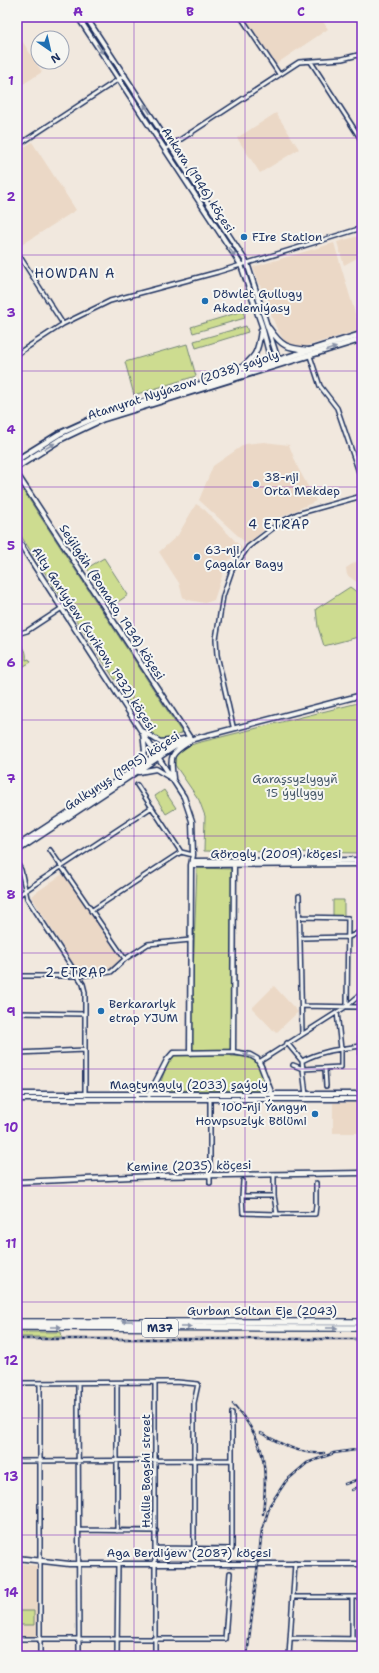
<svg xmlns="http://www.w3.org/2000/svg" width="379" height="1673" viewBox="0 0 379 1673" font-family="'Shantell Sans',sans-serif">
	<style>
		.built { fill: #ebd8c6 }
		.green { fill: #cddc90; stroke: #748677 }
		.lines { fill: none; stroke-linecap: round; stroke-linejoin: round }
		.street-casing { stroke: #1b2f5e; stroke-width: 6 }
		.secondary-casing { stroke: #1b2f5e; stroke-width: 7 }
		.primary-casing { stroke: #1b2f5e; stroke-width: 8 }
		.highway-casing { stroke: #1b2f5e; stroke-width: 8 }
		.street { stroke: #f6f6f2; stroke-width: 3 }
		.secondary { stroke: #f6f6f2; stroke-width: 4 }
		.primary { stroke: #f6f6f2; stroke-width: 4.5 }
		.highway { stroke: #f6f6f2; stroke-width: 5.5 }
		.rail-casing { stroke: #1b2f5e; stroke-width: 2.5 }
		.rail { stroke: #f6f6f2; stroke-width: 1; stroke-dasharray: 3; stroke-linecap: butt }
		.oneway { fill: #8892a8 }
		.grid { fill: none; stroke: #7b2cbf; stroke-width: 1; stroke-opacity: 0.55 }
		.poi-dot { fill: #1f6fb2; stroke: #f6f6f2; stroke-width: 1.5 }
		.labels { text-anchor: middle; stroke-width: 4; stroke-linejoin: round; paint-order: stroke }
		.shield { fill: #f6f6f2; stroke: #5d6b8a; stroke-width: 1 }
		.shield-label { font-size: 11px; font-weight: bold; fill: #1b2f5e }
		.street-label { font-size: 12px; fill: #1b2f5e; stroke: #f6f6f2 }
		.poi-label { font-size: 12px; fill: #1b2f5e; stroke: #f6f6f2; text-anchor: start }
		.park-label { font-size: 12px; fill: #485a6a; stroke: #f6f6f2 }
		.neighbourhood-label { font-size: 13px; letter-spacing: 1px; fill: #1b2f5e; stroke: #f6f6f2 }
		.neatline { fill: none; stroke: #7b2cbf; stroke-width: 1.5 }
		.grid-label { font-size: 13px; text-anchor: middle; font-weight: bold; fill: #7b2cbf }
	</style>
	<rect width="100%" height="100%" fill="#f1e8de"/>
	<filter id="ink" filterUnits="userSpaceOnUse"><feTurbulence type="fractalNoise" baseFrequency=".025" numOctaves="2"/><feDisplacementMap in="SourceGraphic" scale="8" xChannelSelector="R" yChannelSelector="G"/><feConvolveMatrix kernelMatrix="1 2 1 2 8 2 1 2 1" color-interpolation-filters="sRGB"/></filter>
	<g filter="url(#ink)">
		<path class="built" d="M 256,17 L 320,17 L 328,29 L 276,64 L 248,22 Z
			M 17,33 L 42,72 L 17,88 Z
			M 276,113 L 299,149 L 260,173 L 237,138 Z
			M 32,142 L 76,210 L 20,246 L 17,242 L 17,152 Z
			M 362,235 L 362,257 L 359,258 L 356,255 L 357,258 L 344,265 L 337,242 Z
			M 334,243 L 360,330 L 303,347 L 286,344 L 276,327 L 253,267 Z
			M 264,442 L 289,445 L 298,468 L 316,501 L 277,519 L 247,544 L 199,500 L 213,466 L 245,444 Z
			M 196,504 L 204,509 L 242,548 L 229,560 L 225,567 L 214,600 L 205,603 L 188,600 L 183,597 L 179,583 L 159,552 L 178,535 Z
			M 362,558 L 362,586 L 347,575 L 346,568 Z
			M 64,873 L 121,958 L 110,970 L 78,971 L 31,896 Z
			M 274,986 L 298,1012 L 276,1033 L 252,1008 Z
			M 333,1103 L 360,1103 L 360,1133 L 333,1133 Z
			M 17,1563 L 38,1566 L 39,1636 L 17,1636 Z"/>
		<path class="green" d="M 243,311 L 245,318 L 193,333 L 191,327 Z
			M 246,326 L 248,332 L 196,348 L 194,341 Z
			M 187,344 L 196,376 L 134,395 L 125,362 Z
			M 17,481 L 182,733 L 166,740 L 160,740 L 146,727 L 17,530 Z
			M 104,558 L 128,595 L 112,606 L 87,568 Z
			M 350,587 L 362,596 L 362,636 L 324,646 L 318,627 L 316,609 Z
			M 17,643 C 25,646 27,653 26,660 L 29,659 L 31,662 L 17,670 Z
			M 362,702 L 362,853 L 204,851 L 205,816 L 199,800 L 175,765 L 175,756 L 185,747 L 197,743 Z
			M 164,790 L 176,808 L 166,814 L 155,796 Z
			M 197,868 L 233,869 L 231,1056 L 254,1057 L 272,1091 L 158,1090 L 170,1056 L 190,1052 Z
			M 333,900 L 344,900 L 344,917 L 333,917 Z
			M 17,1332 L 61,1332 L 62,1337 L 17,1337 Z
			M 17,1611 L 34,1611 L 34,1625 L 17,1625 Z"/>
		<g class="lines">
			<g class="street-casing">
				<path id="street" d="M 241,17 L 279,74
					M 311,62 L 362,141
					M 17,146 L 125,75
					M 166,149 L 299,62 L 342,59 L 362,54
					M 17,252 L 63,324
					M 17,354 L 63,324 L 110,301 L 218,272 L 362,228
					M 310,356 L 320,386 L 337,408 L 362,481
					M 17,634 L 27,631 L 62,608
					M 233,726 L 217,655 L 216,639 L 223,596 L 232,570 L 248,547 L 281,522 L 297,514 L 362,496
					M 137,785 L 181,852 L 193,855
					M 50,850 L 125,959
					M 17,863 L 21,870 L 27,898 L 83,984 L 85,992 L 85,1095
					M 17,896 L 152,807
					M 299,896 L 302,1033
					M 91,911 L 181,852
					M 300,917 L 348,918 L 347,1006
					M 301,938 L 349,937 L 362,931
					M 17,976 L 77,976 L 111,972 L 125,959 L 148,944 L 191,940
					M 302,1006 L 360,1007 L 362,1096
					M 17,1013 L 85,1014
					M 287,1043 L 302,1061
					M 17,1053 L 85,1050
					M 259,1062 L 347,1006 L 362,993
					M 293,1065 L 303,1069 L 341,1067 L 341,1049 L 337,1012
					M 325,1069 L 326,1086
					M 306,1095 L 302,1061 C 320,1051 340,1049 360,1046
					M 274,1174 L 274,1196 L 277,1214 L 315,1214 L 316,1205 L 316,1183
					M 210,1183 L 210,1100
					M 242,1196 L 243,1181
					M 274,1196 L 242,1196 L 243,1213 L 277,1214
					M 17,1383 L 177,1382 L 198,1384 L 194,1403 L 194,1549
					M 40,1383 L 40,1656
					M 78,1383 L 79,1656
					M 155,1383 L 155,1656
					M 17,1461 L 231,1460
					M 79,1530 L 156,1531
					M 117,1531 L 117,1383
					M 156,1548 L 232,1549 L 232,1413
					M 293,1597 L 362,1597
					M 290,1638 L 362,1639
					M 17,1639 L 225,1639 L 230,1573
					M 352,1639 L 352,1597
					M 117,1656 L 118,1564
					M 289,1656 L 295,1563"/>
			</g>
			<g class="secondary-casing">
				<path id="secondary" d="M 78,17 L 241,265 L 262,326 L 272,365
					M 86,17 L 247,263 L 279,363
					M 269,328 C 282,347 287,348 308,350
					M 237,371 C 256,357 258,353 261,330
					M 17,474 L 190,738
					M 17,539 L 184,797 L 192,821 L 193,855 L 191,865 L 190,1053
					M 144,732 L 160,742 L 177,740
					M 136,766 L 145,751 L 143,733
					M 139,772 L 156,769 L 171,778
					M 173,778 C 170,755 170,754 189,742
					M 17,846 L 179,740 L 189,738
					M 17,851 L 182,742 L 362,695
					M 193,861 L 362,860
					M 191,865 L 362,864
					M 233,1052 L 234,861
					M 17,1094 L 362,1094
					M 149,1095 L 167,1060 L 173,1053 L 233,1052 L 250,1055 L 257,1059 L 261,1066 L 273,1097
					M 17,1099 L 362,1099
					M 17,1182 L 154,1176 L 362,1173
					M 17,1558 L 69,1564 L 362,1564"/>
			</g>
			<g class="primary-casing">
				<path id="primary" d="M 17,460 L 59,434 L 101,415 L 362,334
					M 17,467 L 61,439 L 103,419 L 362,339"/>
			</g>
			<g class="highway-casing">
				<path id="highway" d="M 17,1322 L 362,1322
					M 17,1327 L 362,1328"/>
			</g>
			<use href="#street" class="street"/>
			<use href="#secondary" class="secondary"/>
			<use href="#primary" class="primary"/>
			<use href="#highway" class="highway"/>
			<g class="rail-casing">
				<path id="rail" d="M 17,1339 L 362,1339
					M 233,1404 C 266,1441 268,1466 263,1514
					M 261,1433 C 281,1444 301,1455 324,1453
					M 345,1484 L 362,1478
					M 352,1490 L 362,1485
					M 247,1656 L 262,1530 L 270,1505 L 286,1481 L 307,1463 L 334,1453 L 362,1449"/>
			</g>
			<use href="#rail" class="rail"/>
		</g>
		<defs><path id="oneway-solid" d="M-6-.8H1V-3.2L6.5 0L1 3.2V.8H-6Z"/></defs>
		<g class="oneway">
			<use href="#oneway-solid" transform="translate(100 49) rotate(56)"/>
			<use href="#oneway-solid" transform="translate(147 109) rotate(-123)"/>
			<use href="#oneway-solid" transform="translate(232 252) rotate(57)"/>
			<use href="#oneway-solid" transform="translate(331 349) rotate(-18)"/>
			<use href="#oneway-solid" transform="translate(50 446) rotate(-30)"/>
			<use href="#oneway-solid" transform="translate(249 1056) rotate(-161)"/>
			<use href="#oneway-solid" transform="translate(127 1321) rotate(180)"/>
			<use href="#oneway-solid" transform="translate(56 1327)"/>
			<use href="#oneway-solid" transform="translate(186 1327)"/>
			<use href="#oneway-solid" transform="translate(332 1328)"/>
		</g>
	</g>
	<path class="grid" d="M 134,17 L 134,1656M 245,17 L 245,1656M 17,138 L 362,138M 17,255 L 362,255M 17,371 L 362,371M 17,487 L 362,487M 17,604 L 362,604M 17,720 L 362,720M 17,836 L 362,836M 17,953 L 362,953M 17,1069 L 362,1069M 17,1186 L 362,1186M 17,1302 L 362,1302M 17,1418 L 362,1418M 17,1535 L 362,1535"/>
	<g class="poi-dot">
		<circle cx="244" cy="237" r="4"/>
		<circle cx="205" cy="301" r="4"/>
		<circle cx="256" cy="484" r="4"/>
		<circle cx="197" cy="557" r="4"/>
		<circle cx="101" cy="1011" r="4"/>
		<circle cx="315" cy="1114" r="4"/>
	</g>
	<g class="labels">
		<rect class="shield" x="142" y="1319" width="36" height="18" rx="3"/>
		<g class="shield-label">
			<text x="160" y="1332">M37</text>
		</g>
		<g class="street-label">
			<text transform="translate(198 180) rotate(57)" y="4">Ankara (1946) köçesi</text>
			<text transform="translate(183 385) rotate(-18)" y="4">Atamyrat Nyýazow (2038) şaýoly</text>
			<text transform="translate(112 602) rotate(57)" y="4">Seýilgäh (Bomako, 1934) köçesi</text>
			<text transform="translate(94 639) rotate(57)" y="4">Alty Garlyýew (Surikow, 1932) köçesi</text>
			<text transform="translate(122 771) rotate(-33)" y="4">Galkynyş (1995) köçesi</text>
			<text x="276" y="858">Görogly (2009) köçesi</text>
			<text x="189" y="1089">Magtymguly (2033) şaýoly</text>
			<text transform="translate(189 1166) rotate(-1)" y="4">Kemine (2035) köçesi</text>
			<text x="262" y="1315">Gurban Soltan Eje (2043)</text>
			<text transform="translate(146 1471) rotate(-90)" y="4">Hallie Bagshi street</text>
			<text x="189" y="1557">Aga Berdiýew (2087) köçesi</text>
		</g>
		<g class="poi-label">
			<text x="252" y="241">FIre Station</text>
			<text x="213" y="298">Döwlet Gullugy<tspan x="213" dy="14">Akademiýasy</tspan></text>
			<text x="264" y="481">38-nji<tspan x="264" dy="14">Orta Mekdep</tspan></text>
			<text x="205" y="554">63-nji<tspan x="205" dy="14">Çagalar Bagy</tspan></text>
			<text x="109" y="1008">Berkararlyk<tspan x="109" dy="14">etrap YJUM</tspan></text>
			<text x="307" y="1111" text-anchor="end">100-nji Ýangyn<tspan x="307" dy="14">Howpsuzlyk Bölümi</tspan></text>
		</g>
		<g class="park-label">
			<text x="295" y="783">Garaşsyzlygyň<tspan x="295" dy="14">15 ýyllygy</tspan></text>
		</g>
		<g class="neighbourhood-label">
			<text x="75" y="278">HOWDAN A</text>
			<text x="279" y="529">4 ETRAP</text>
			<text x="76" y="977">2 ETRAP</text>
		</g>
	</g>
	<rect width="379" height="1673" fill="none" stroke="#f6f6f2" stroke-width="44"/>
	<g transform="translate(50 50) rotate(146)"><circle r="19" fill="#f6f6f2" stroke="#9ea6b7"/>
	<path d="M0-3L7 15L0 10L-7 15Z" fill="#1f6fb2"/>
	<text y="-6" font-size="11" font-weight="bold" text-anchor="middle" fill="#1b2f5e">N</text>
	</g>
	<rect x="22" y="22" width="335" height="1629" class="neatline"/>
	<g class="grid-label">
		<text x="78" y="16">A</text>
		<text x="190" y="16">B</text>
		<text x="301" y="16">C</text>
		<text x="11" y="85">1</text>
		<text x="11" y="201">2</text>
		<text x="11" y="317">3</text>
		<text x="11" y="434">4</text>
		<text x="11" y="550">5</text>
		<text x="11" y="667">6</text>
		<text x="11" y="783">7</text>
		<text x="11" y="899">8</text>
		<text x="11" y="1016">9</text>
		<text x="11" y="1132">10</text>
		<text x="11" y="1248">11</text>
		<text x="11" y="1365">12</text>
		<text x="11" y="1481">13</text>
		<text x="11" y="1597">14</text>
	</g>
</svg>
